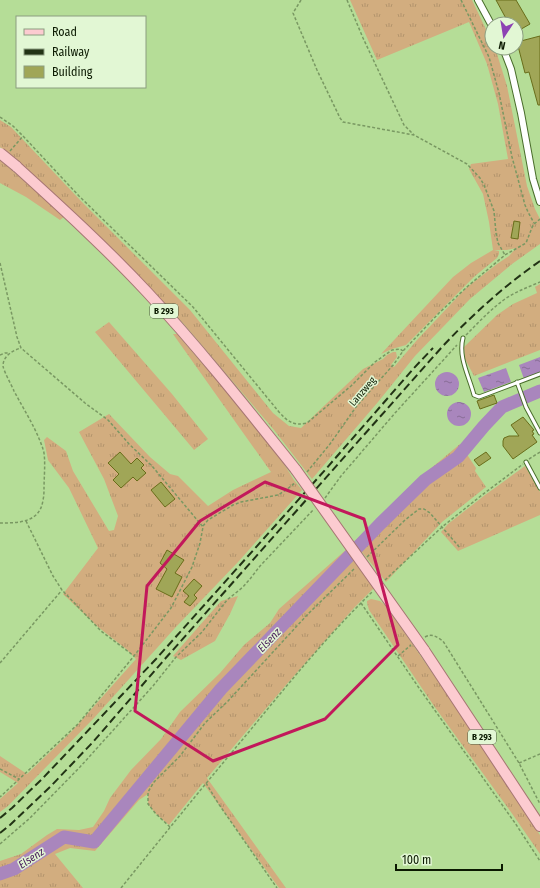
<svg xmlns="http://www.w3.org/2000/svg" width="540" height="888" viewBox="0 0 540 888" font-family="'Fira Sans Condensed',sans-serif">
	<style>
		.grass { fill: url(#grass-tufts) }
		.water { fill: url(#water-ripples) }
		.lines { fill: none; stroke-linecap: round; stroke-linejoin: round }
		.river { stroke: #a986bd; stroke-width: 13 }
		.building { fill: #a0a657; stroke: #696d1a }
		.service-casing { stroke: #496d2b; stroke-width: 5 }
		.minor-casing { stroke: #496d2b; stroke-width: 8 }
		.primary-casing { stroke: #a67673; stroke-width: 12 }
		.path { stroke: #799862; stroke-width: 1.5; stroke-dasharray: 3 2; stroke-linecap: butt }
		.service { stroke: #fff; stroke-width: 3 }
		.minor { stroke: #fff; stroke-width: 6 }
		.primary { stroke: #fccbd0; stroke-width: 10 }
		.rail { stroke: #223315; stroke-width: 2; stroke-dasharray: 8 4; stroke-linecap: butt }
		.primary-bridge-casing { stroke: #a67673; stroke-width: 12; stroke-linecap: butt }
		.primary-bridge { stroke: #fccbd0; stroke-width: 10 }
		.marked { fill: none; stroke: #c2185b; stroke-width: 3; stroke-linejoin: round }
		.labels { text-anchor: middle; stroke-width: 3; stroke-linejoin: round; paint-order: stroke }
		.shield { fill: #e2f7d4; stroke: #4c5c40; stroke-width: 1 }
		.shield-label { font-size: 9px; font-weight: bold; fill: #0b1901 }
		.street-label { font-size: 10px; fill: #0b1901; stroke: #e2f7d4 }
		.water-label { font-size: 11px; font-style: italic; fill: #431558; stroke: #e2f7d4 }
	</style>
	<defs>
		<pattern id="grass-tufts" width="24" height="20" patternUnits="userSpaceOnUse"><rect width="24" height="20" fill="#d2ad7f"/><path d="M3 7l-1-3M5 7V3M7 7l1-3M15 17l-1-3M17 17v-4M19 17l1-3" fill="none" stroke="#b3946c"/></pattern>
		<pattern id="water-ripples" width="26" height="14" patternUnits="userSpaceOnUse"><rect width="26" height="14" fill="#a986bd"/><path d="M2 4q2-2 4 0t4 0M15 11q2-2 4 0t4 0" fill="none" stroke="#886d97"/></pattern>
	</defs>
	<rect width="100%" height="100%" fill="#b5dd97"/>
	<path class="grass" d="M 350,0 L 472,0 L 492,42 L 492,48 L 495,48 L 497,54 L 507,86 L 527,186 L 535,209 L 540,219 L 540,244 L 512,264 L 470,299 L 415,356 L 378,402 L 312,479 L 274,430 L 184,324 L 115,253 L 11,155 L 0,147 L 0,120 L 11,127 L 81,201 L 190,310 L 273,413 L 289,426 L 301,428 L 325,405 L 363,369 L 383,359 L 387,355 L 393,352 L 396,352 L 397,357 L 391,365 L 394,367 L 417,340 L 466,288 L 497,264 L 509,256 L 516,248 L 507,250 L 494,250 L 499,251 L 499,254 L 497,258 L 475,276 L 406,345 L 392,349 L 381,354 L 453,277 L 471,263 L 493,250 L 489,222 L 483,194 L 469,169 L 471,164 L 508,159 L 498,104 L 487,64 L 469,22 L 377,60 Z
		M 0,160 L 65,216 L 60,220 L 26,197 L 0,183 Z
		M 540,284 L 540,350 L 474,376 L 465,359 L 464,347 L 497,315 L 513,304 L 537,293 L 535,287 Z
		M 109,322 L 172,394 L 208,439 L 194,450 L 95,332 Z
		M 173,334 L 177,334 L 270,442 L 294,480 L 302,490 L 239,561 L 175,628 L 94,718 L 8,806 L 0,812 L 0,799 L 18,783 L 0,772 L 0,756 L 27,774 L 71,732 L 136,659 L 126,649 L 98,627 L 63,594 L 98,548 L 69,488 L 48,460 L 44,440 L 47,437 L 66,451 L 73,471 L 109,531 L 114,530 L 118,516 L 104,479 L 79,432 L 109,414 L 150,457 L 170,474 L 178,476 L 208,506 L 233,490 L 271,472 Z
		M 460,444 L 476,468 L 475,471 L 486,487 L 442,522 L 386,582 L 354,542 L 416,481 Z
		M 525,466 L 540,492 L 540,515 L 458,551 L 441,532 L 448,524 L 485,495 Z
		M 348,548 L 375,587 L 354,608 L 286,685 L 207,778 L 286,888 L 279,888 L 203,783 L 169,825 L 156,814 L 148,804 L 148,794 L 139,800 L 95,851 L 70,848 L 55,854 L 83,888 L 0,888 L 0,861 L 21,854 L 47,835 L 57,829 L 79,830 L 93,827 L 104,811 L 110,798 L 131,770 L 161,739 L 180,712 L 220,673 L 244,645 L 270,623 L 279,609 Z
		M 238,596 L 230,614 L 215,641 L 181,660 L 173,656 L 221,601 Z
		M 371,599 L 380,601 L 387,607 L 448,696 L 540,835 L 540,854 L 513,815 L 434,706 L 369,610 L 367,603 L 367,601 Z"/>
	<path class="water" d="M 540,357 L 540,373 L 524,379 L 519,365 Z
		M 506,368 L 511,382 L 484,392 L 478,378 Z
		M435 384a12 12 0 1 1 24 0a12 12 0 1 1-24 0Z
		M447 414a12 12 0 1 1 24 0a12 12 0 1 1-24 0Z"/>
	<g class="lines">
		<path class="river" d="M 0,874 L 14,869 L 64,837 L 94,842 L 221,689 L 380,524 L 425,480 L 458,457 L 484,426 L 502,407 L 540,391"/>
	</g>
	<path class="building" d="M 496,0 L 516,0 L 530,24 L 516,32 L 516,24 L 509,24 Z
		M 540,36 L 540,105 L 538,105 L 529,72 L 525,73 L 517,42 Z
		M 514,221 L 520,222 L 518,239 L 511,238 Z
		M 494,395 L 497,403 L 480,409 L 477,401 Z
		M 523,417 L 534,430 L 532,431 L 534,434 L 532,435 L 537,442 L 513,459 L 503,446 L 503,441 L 504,438 L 509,436 L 519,436 L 511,425 Z
		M 120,452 L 131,464 L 137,458 L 144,465 L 141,468 L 146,473 L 137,481 L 133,477 L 121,488 L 113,480 L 119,474 L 108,463 Z
		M 486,452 L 491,458 L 479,466 L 474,460 Z
		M 161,482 L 175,499 L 165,507 L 151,490 Z
		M 167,550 L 184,560 L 175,573 L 182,577 L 172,597 L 156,589 L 167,569 L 160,563 Z
		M 194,579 L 202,586 L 194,595 L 197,598 L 190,606 L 184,602 L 189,596 L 183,591 Z"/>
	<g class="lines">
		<g class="service-casing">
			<path id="service" d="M 463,338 C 458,357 469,376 474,395 L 479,397 L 540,374
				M 517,382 L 526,407 L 540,433
				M 526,462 L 540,488"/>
		</g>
		<g class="minor-casing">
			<path id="minor" d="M 478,0 L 492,26
				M 503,48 L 511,69 L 521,113 L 533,179 L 540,202"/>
		</g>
		<g class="primary-casing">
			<path id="primary" d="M 16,166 C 61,207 105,247 147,292 C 200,349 248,410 296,470
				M 424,650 L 540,826"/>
		</g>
		<path class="path" d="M 301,0 L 293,13 L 317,70 L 340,118 L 343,122 L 414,135 L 467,164 L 480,178 L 484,185 L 494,211 L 496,233 L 498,243 L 505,255
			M 347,0 L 363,38 L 404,125 L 414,135
			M 461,0 L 489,57 L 499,93 L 512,157 L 525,205 L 528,212 L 534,223
			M 0,117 L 13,126 L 23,136 L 79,196 L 193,307 L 279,412 C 288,422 294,426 307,423 L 351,386 L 375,362 L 392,350 L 400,349 L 403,351
			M 10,151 L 23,136
			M 0,263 L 17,337 L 21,348 L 85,403 L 108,420 L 129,444 L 152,466 L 203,527 L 200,543 L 192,567 L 171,608 L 134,656 L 78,724 L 0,797
			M 466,335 C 477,324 488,312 501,302 C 512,293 526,288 540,282
			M 0,355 L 5,353 L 9,353
			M 529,459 L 540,452
			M 307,472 L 330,444 L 356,407 L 394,364 L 403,351 L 439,313 L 468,286 L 505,255 L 526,243 L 533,225 L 540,219
			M 325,498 L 341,476 L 395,413 L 457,345
			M 26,521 L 53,576 L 62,590 L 101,631 L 134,656
			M 0,523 C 18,523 40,523 43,500 C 44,496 44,492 44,488 C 44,478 46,457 43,449 C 36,428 24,410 14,391 C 12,386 4,372 3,366 C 3,356 13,350 21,348
			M 203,526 L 208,520 L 233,505 L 241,502 L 278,495 L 286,490 L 295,483
			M 367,557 L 405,520 L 419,509 L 424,509 L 430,513 L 460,548
			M 385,580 L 442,527 L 482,495 L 523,464
			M 361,603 L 419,688 L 515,823 L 540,861
			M 425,637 C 432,633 437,637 443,641 L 519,763 L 540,804
			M 398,656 L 411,645
			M 0,663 L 62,590
			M 519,763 L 540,754
			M 0,769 L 19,779
			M 206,783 L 218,803 L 277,888
			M 170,827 L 156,814 L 148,804 L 148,792 L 154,782 L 180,756 L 205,723 L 228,701 L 307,615 L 355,568
			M 0,844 L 30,818 L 80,767 L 153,686 L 176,657 L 202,632 L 227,600 L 243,587 L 250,579 L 260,566 L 314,509
			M 121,888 C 163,836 205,784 248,733 C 288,684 327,636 372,592"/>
		<use href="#service" class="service"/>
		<use href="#minor" class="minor"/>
		<use href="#primary" class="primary"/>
		<path class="rail" d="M 0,818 L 12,808 L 43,778 L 156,659 L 325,470 L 414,368 L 433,348
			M 0,833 L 10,825 L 51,786 L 93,742 L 164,660 L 442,347 C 472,315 504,286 540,261"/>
		<g class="primary-bridge-casing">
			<path id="primary-bridge" d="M 0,153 L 16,166
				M 296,470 L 424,650"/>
		</g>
		<use href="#primary-bridge" class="primary-bridge"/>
	</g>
	<path class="marked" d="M 265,482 L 364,519 L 398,645 L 325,719 L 213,761 L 135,711 L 147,586 L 200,521 Z"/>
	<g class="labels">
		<g class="shield">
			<rect x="150" y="304" width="28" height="14" rx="3"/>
			<rect x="468" y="730" width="28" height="14" rx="3"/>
		</g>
		<g class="shield-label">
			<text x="164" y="314">B 293</text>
			<text x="482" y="740">B 293</text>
		</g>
		<g class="street-label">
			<text transform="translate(362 391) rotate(-49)" y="4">Lanzweg</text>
		</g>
		<g class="water-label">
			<text transform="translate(269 640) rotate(-46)" y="4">Elsenz</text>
			<text transform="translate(31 858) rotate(-33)" y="4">Elsenz</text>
		</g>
	</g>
	<rect x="16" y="16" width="130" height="72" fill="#e2f7d4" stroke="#8c9e80"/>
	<rect x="24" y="29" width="20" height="6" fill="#fccbd0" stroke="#8c9e80"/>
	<text x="52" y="36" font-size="12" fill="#0b1901">Road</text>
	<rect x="24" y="49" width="20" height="6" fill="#223315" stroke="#8c9e80"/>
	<text x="52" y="56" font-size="12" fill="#0b1901">Railway</text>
	<rect x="24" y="66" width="20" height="12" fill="#a0a657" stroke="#8c9e80"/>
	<text x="52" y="76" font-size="12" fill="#0b1901">Building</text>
	<g transform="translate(504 36) rotate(192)"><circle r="19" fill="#e2f7d4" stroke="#8c9e80"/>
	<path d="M0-3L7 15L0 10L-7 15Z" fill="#8d42b3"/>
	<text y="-6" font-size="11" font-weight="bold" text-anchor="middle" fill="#0b1901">N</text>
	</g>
	<path d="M396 864v6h106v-6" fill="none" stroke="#0b1901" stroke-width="2"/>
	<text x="402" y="864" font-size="12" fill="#0b1901" stroke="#e2f7d4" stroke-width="3" paint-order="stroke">100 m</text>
</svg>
